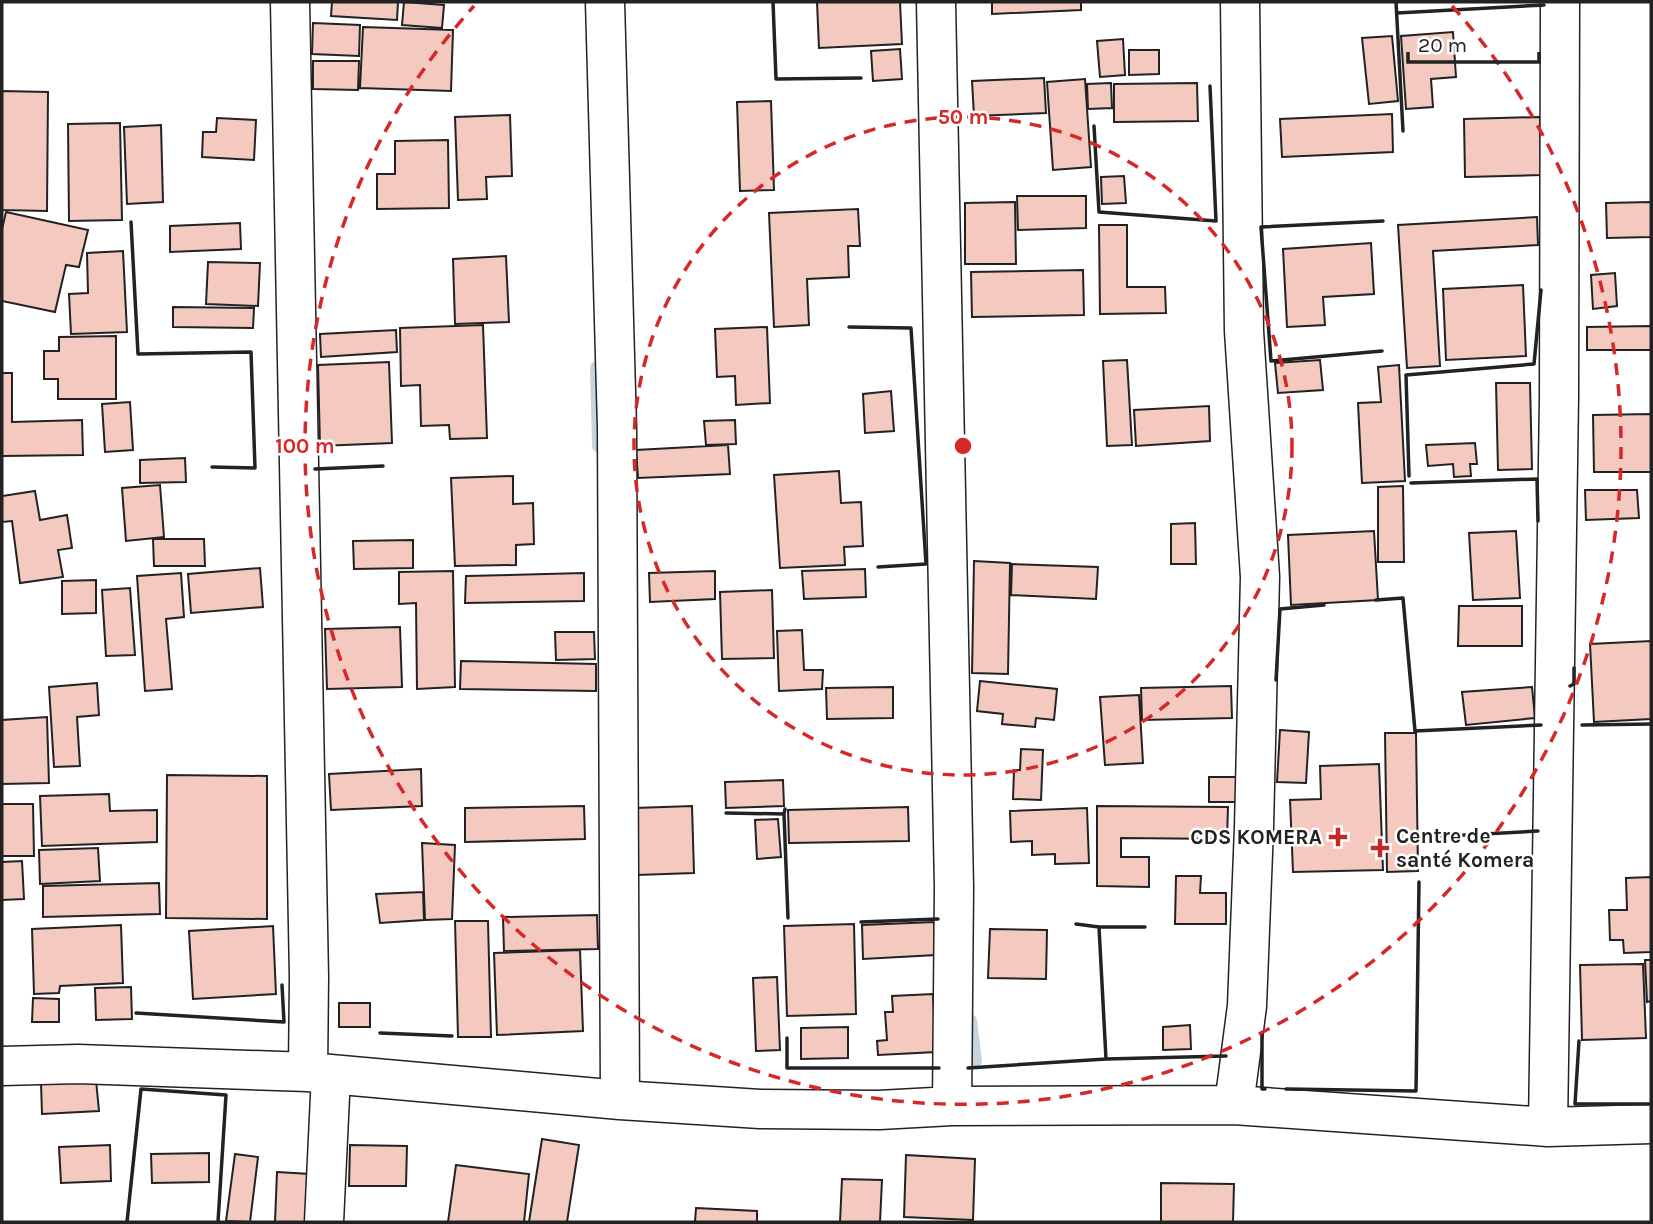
<svg xmlns="http://www.w3.org/2000/svg" width="1653" height="1224" viewBox="0 0 1653 1224" font-family="Karla,sans-serif">
	<style>
		.lines { fill: none; stroke-linecap: round; stroke-linejoin: round }
		.stream { stroke: #c7d3dd; stroke-width: 14 }
		.building { fill: #f3c9c0; stroke: #222; stroke-width: 2 }
		.minor-casing { stroke: #222; stroke-width: 41 }
		.minor { stroke: #fff; stroke-width: 38 }
		.wall { stroke: #222; stroke-width: 3.5 }
		.ring { fill: none; stroke: #d62828; stroke-width: 3.5; stroke-dasharray: 12 9 }
		.poi-dot { fill: #c62828; stroke: #fff; stroke-width: 2.5 }
		.labels { text-anchor: middle; stroke-width: 5; stroke-linejoin: round; paint-order: stroke }
		.poi-label { font-size: 21px; font-weight: bold; fill: #222; stroke: #fff; text-anchor: start }
		.centre { fill: #d62828; stroke: #fff; stroke-width: 3.5 }
		.ring-label { font-size: 21px; text-anchor: middle; font-weight: bold; fill: #d62828; stroke: #fff; stroke-width: 5; stroke-linejoin: round; paint-order: stroke }
	</style>
	<rect width="100%" height="100%" fill="#fff"/>
	<g class="lines">
		<path class="stream" d="M 597,368 L 599,446
			M 970,1021 L 975,1061"/>
	</g>
	<path class="building" d="M 332,2 L 398,2 L 397,20 L 331,16 Z
		M 404,2 L 444,5 L 442,28 L 402,25 Z
		M 817,2 L 900,2 L 902,44 L 819,48 Z
		M 992,2 L 1081,2 L 1081,10 L 992,14 Z
		M 313,23 L 360,25 L 359,56 L 312,54 Z
		M 363,27 L 453,30 L 451,91 L 360,88 Z
		M 1453,32 L 1456,77 L 1431,79 L 1433,107 L 1406,109 L 1401,36 Z
		M 1392,36 L 1398,101 L 1369,104 L 1362,38 Z
		M 1123,39 L 1125,75 L 1100,77 L 1097,41 Z
		M 900,49 L 902,79 L 873,81 L 871,51 Z
		M 1129,50 L 1159,50 L 1159,74 L 1129,75 Z
		M 313,61 L 359,61 L 358,90 L 313,89 Z
		M 1044,78 L 1046,113 L 974,116 L 972,81 Z
		M 1085,79 L 1091,167 L 1053,170 L 1047,82 Z
		M 1111,83 L 1112,108 L 1088,109 L 1087,84 Z
		M 1197,83 L 1198,121 L 1114,122 L 1114,84 Z
		M 2,91 L 48,92 L 47,211 L 2,210 Z
		M 771,101 L 774,190 L 740,191 L 737,102 Z
		M 1392,114 L 1393,152 L 1282,157 L 1280,119 Z
		M 510,115 L 512,176 L 486,177 L 487,199 L 458,200 L 455,117 Z
		M 1540,117 L 1541,175 L 1465,177 L 1464,119 Z
		M 217,118 L 256,120 L 254,160 L 202,157 L 203,132 L 216,132 Z
		M 120,123 L 122,220 L 69,221 L 68,124 Z
		M 161,125 L 163,202 L 127,204 L 124,127 Z
		M 448,140 L 449,208 L 377,209 L 377,174 L 395,174 L 395,141 Z
		M 1124,176 L 1126,203 L 1102,204 L 1101,177 Z
		M 1017,196 L 1086,196 L 1086,228 L 1018,230 Z
		M 1015,202 L 1016,264 L 965,264 L 965,203 Z
		M 1651,202 L 1651,237 L 1607,238 L 1606,203 Z
		M 858,209 L 860,246 L 848,246 L 849,277 L 807,279 L 809,325 L 774,327 L 769,213 Z
		M 6,212 L 88,230 L 79,267 L 66,265 L 55,312 L 2,301 L 2,229 Z
		M 1537,217 L 1538,245 L 1433,251 L 1440,366 L 1407,368 L 1398,225 Z
		M 240,223 L 241,249 L 170,252 L 170,226 Z
		M 1099,225 L 1127,225 L 1127,287 L 1165,287 L 1166,313 L 1100,314 Z
		M 1371,243 L 1374,294 L 1323,297 L 1325,325 L 1287,327 L 1283,249 Z
		M 123,251 L 127,332 L 71,334 L 69,294 L 88,293 L 87,253 Z
		M 506,256 L 509,322 L 455,324 L 453,259 Z
		M 208,262 L 260,263 L 258,306 L 206,304 Z
		M 1083,270 L 1084,315 L 972,317 L 971,272 Z
		M 1615,273 L 1617,306 L 1593,309 L 1591,275 Z
		M 1523,285 L 1526,356 L 1446,360 L 1443,289 Z
		M 173,307 L 254,308 L 253,328 L 173,327 Z
		M 483,325 L 487,438 L 450,439 L 449,425 L 421,426 L 420,385 L 401,386 L 400,328 Z
		M 1651,326 L 1651,350 L 1587,350 L 1587,327 Z
		M 767,327 L 770,403 L 736,405 L 735,376 L 717,377 L 715,329 Z
		M 396,330 L 397,352 L 321,357 L 320,334 Z
		M 116,336 L 116,399 L 58,399 L 58,379 L 44,379 L 44,351 L 59,351 L 59,337 Z
		M 1127,360 L 1132,445 L 1107,446 L 1103,361 Z
		M 1320,360 L 1323,390 L 1278,393 L 1275,363 Z
		M 389,362 L 392,443 L 320,446 L 318,365 Z
		M 1399,365 L 1405,481 L 1362,483 L 1358,403 L 1381,402 L 1378,367 Z
		M 2,373 L 12,373 L 12,422 L 82,420 L 83,455 L 2,456 Z
		M 1496,383 L 1530,383 L 1532,469 L 1498,470 Z
		M 891,391 L 894,431 L 865,433 L 863,394 Z
		M 130,402 L 133,450 L 105,452 L 102,404 Z
		M 1209,406 L 1210,441 L 1136,446 L 1134,410 Z
		M 1651,414 L 1651,472 L 1594,472 L 1593,415 Z
		M 735,420 L 736,444 L 706,445 L 704,421 Z
		M 1475,443 L 1477,464 L 1470,464 L 1471,476 L 1454,477 L 1453,464 L 1428,466 L 1426,445 Z
		M 728,445 L 730,474 L 638,478 L 636,450 Z
		M 185,458 L 186,482 L 140,483 L 140,460 Z
		M 839,471 L 841,503 L 861,502 L 863,546 L 844,547 L 845,565 L 780,568 L 774,475 Z
		M 513,476 L 513,504 L 533,503 L 534,544 L 516,545 L 516,565 L 455,566 L 451,478 Z
		M 160,485 L 164,537 L 126,541 L 122,488 Z
		M 1403,486 L 1404,562 L 1378,562 L 1378,487 Z
		M 1585,490 L 1637,490 L 1639,518 L 1586,520 Z
		M 35,491 L 40,520 L 67,515 L 72,548 L 58,550 L 63,577 L 20,583 L 12,521 L 2,522 L 2,496 Z
		M 1195,523 L 1196,564 L 1171,564 L 1171,524 Z
		M 1374,531 L 1378,600 L 1291,605 L 1288,535 Z
		M 1516,531 L 1520,598 L 1473,600 L 1469,533 Z
		M 153,539 L 204,539 L 205,566 L 154,566 Z
		M 413,540 L 413,568 L 354,569 L 353,541 Z
		M 974,561 L 1010,563 L 1008,674 L 972,673 Z
		M 1012,564 L 1098,567 L 1096,599 L 1011,595 Z
		M 260,568 L 263,607 L 191,613 L 188,574 Z
		M 865,569 L 866,597 L 804,599 L 802,571 Z
		M 453,571 L 455,687 L 417,689 L 416,603 L 399,604 L 399,572 Z
		M 715,571 L 715,599 L 650,602 L 649,573 Z
		M 181,573 L 184,617 L 166,619 L 172,689 L 145,691 L 137,576 Z
		M 584,573 L 584,601 L 465,603 L 466,576 Z
		M 96,580 L 96,613 L 62,614 L 62,581 Z
		M 130,588 L 135,655 L 106,656 L 102,590 Z
		M 772,590 L 774,658 L 722,659 L 720,592 Z
		M 1459,606 L 1522,606 L 1522,646 L 1458,646 Z
		M 400,627 L 402,687 L 327,689 L 325,629 Z
		M 802,630 L 804,670 L 823,670 L 822,689 L 779,691 L 777,631 Z
		M 555,632 L 594,632 L 595,659 L 556,660 Z
		M 1651,641 L 1651,719 L 1594,722 L 1590,644 Z
		M 461,661 L 596,664 L 596,691 L 460,689 Z
		M 980,681 L 1057,689 L 1054,720 L 1036,718 L 1035,727 L 1002,724 L 1003,714 L 977,711 Z
		M 97,683 L 99,715 L 77,717 L 80,766 L 54,767 L 49,687 Z
		M 1231,686 L 1232,718 L 1142,720 L 1141,688 Z
		M 893,687 L 893,718 L 827,719 L 826,688 Z
		M 1532,687 L 1535,718 L 1466,725 L 1462,692 Z
		M 1139,695 L 1143,763 L 1105,765 L 1100,697 Z
		M 47,717 L 49,783 L 2,784 L 2,720 Z
		M 1280,730 L 1309,732 L 1306,783 L 1277,782 Z
		M 1385,733 L 1416,733 L 1418,871 L 1387,872 Z
		M 1021,749 L 1043,750 L 1041,800 L 1013,799 L 1014,770 L 1020,770 Z
		M 1379,764 L 1383,870 L 1293,872 L 1290,800 L 1321,799 L 1320,766 Z
		M 421,769 L 422,806 L 331,810 L 329,774 Z
		M 167,775 L 267,776 L 267,919 L 166,918 Z
		M 1209,777 L 1236,777 L 1236,802 L 1209,802 Z
		M 783,780 L 784,806 L 726,808 L 725,782 Z
		M 109,794 L 110,811 L 157,810 L 157,842 L 42,846 L 40,796 Z
		M 2,804 L 33,804 L 34,856 L 2,856 Z
		M 584,806 L 585,839 L 465,842 L 465,808 Z
		M 692,806 L 694,873 L 637,875 L 635,808 Z
		M 1097,806 L 1228,807 L 1227,839 L 1121,838 L 1121,857 L 1149,857 L 1149,887 L 1097,886 Z
		M 908,807 L 909,841 L 789,843 L 788,810 Z
		M 1087,808 L 1089,863 L 1055,864 L 1055,854 L 1032,855 L 1032,841 L 1011,842 L 1010,811 Z
		M 778,819 L 781,857 L 757,859 L 755,820 Z
		M 422,843 L 455,845 L 452,919 L 425,920 Z
		M 98,848 L 100,881 L 40,884 L 39,850 Z
		M 22,861 L 24,899 L 2,900 L 2,862 Z
		M 1176,876 L 1201,876 L 1200,893 L 1226,893 L 1226,924 L 1175,924 Z
		M 1651,877 L 1651,952 L 1624,953 L 1623,940 L 1610,940 L 1609,910 L 1627,910 L 1626,878 Z
		M 159,883 L 160,914 L 43,917 L 43,886 Z
		M 423,892 L 424,920 L 380,923 L 376,894 Z
		M 597,915 L 598,949 L 504,951 L 503,917 Z
		M 455,921 L 488,921 L 491,1037 L 458,1037 Z
		M 934,922 L 936,955 L 863,959 L 862,925 Z
		M 854,924 L 856,1014 L 787,1016 L 784,926 Z
		M 121,925 L 123,983 L 60,986 L 59,993 L 34,994 L 32,929 Z
		M 273,926 L 276,994 L 193,999 L 189,931 Z
		M 990,929 L 1047,930 L 1046,979 L 988,978 Z
		M 580,950 L 583,1031 L 497,1035 L 494,953 Z
		M 1645,960 L 1651,960 L 1651,1001 L 1647,1002 Z
		M 1643,964 L 1646,1038 L 1582,1040 L 1580,965 Z
		M 777,977 L 780,1050 L 756,1051 L 753,978 Z
		M 131,987 L 132,1019 L 96,1020 L 95,988 Z
		M 933,994 L 936,1052 L 878,1055 L 877,1041 L 887,1040 L 885,1012 L 893,1012 L 892,996 Z
		M 33,998 L 59,999 L 59,1022 L 32,1022 Z
		M 339,1003 L 370,1003 L 370,1027 L 339,1027 Z
		M 1190,1025 L 1191,1049 L 1163,1050 L 1163,1027 Z
		M 848,1027 L 848,1058 L 801,1059 L 801,1028 Z
		M 96,1080 L 99,1111 L 42,1114 L 41,1083 Z
		M 542,1139 L 579,1145 L 567,1222 L 529,1222 Z
		M 110,1145 L 111,1181 L 61,1183 L 59,1147 Z
		M 350,1145 L 407,1146 L 406,1186 L 349,1186 Z
		M 209,1153 L 209,1182 L 152,1183 L 151,1154 Z
		M 235,1154 L 258,1157 L 250,1222 L 226,1221 Z
		M 906,1155 L 975,1159 L 973,1220 L 904,1217 Z
		M 456,1165 L 529,1174 L 524,1222 L 448,1222 Z
		M 277,1172 L 310,1174 L 307,1222 L 275,1222 Z
		M 842,1179 L 882,1180 L 880,1222 L 840,1222 Z
		M 1161,1183 L 1234,1184 L 1233,1222 L 1161,1222 Z
		M 696,1208 L 757,1211 L 757,1222 L 695,1222 Z"/>
	<g class="lines">
		<g class="minor-casing">
			<path id="minor" d="M 290,2 L 309,977 L 308,1072
				M 605,2 L 617,427 L 620,1100
				M 936,2 L 954,887 L 952,1106
				M 2,1066 L 78,1064 L 308,1072 L 620,1100 L 760,1109 L 879,1110 L 952,1106 L 1234,1105 L 1548,1127 L 1651,1124
				M 1234,1105 L 1247,1006 L 1254,827 L 1260,577 L 1244,331 L 1240,2
				M 1548,1127 L 1559,397 L 1560,2
				M 324,1222 L 331,1075"/>
		</g>
		<use href="#minor" class="minor"/>
		<path class="wall" d="M 773,2 L 776,79 L 861,78
			M 1396,2 L 1403,131
			M 1397,13 L 1544,5
			M 1094,126 L 1099,212 L 1216,221 L 1210,86
			M 131,222 L 138,354 L 251,352 L 255,468 L 212,467
			M 849,327 L 911,328 L 926,564 L 878,567
			M 1382,351 L 1271,361 L 1261,227 L 1383,221
			M 315,469 L 383,466
			M 1409,476 L 1406,375 L 1534,364 L 1541,290
			M 1411,483 L 1537,479 L 1538,521
			M 1376,600 L 1403,598 L 1415,731 L 1541,725
			M 1276,680 L 1280,609 L 1324,605
			M 1570,686 L 1574,684 L 1574,668
			M 1582,725 L 1651,724
			M 726,813 L 784,814 L 785,809
			M 784,814 L 788,918
			M 1429,837 L 1538,831
			M 861,922 L 938,919
			M 1076,924 L 1099,927 L 1145,927
			M 1099,927 L 1106,1059
			M 136,1013 L 284,1022 L 282,985
			M 380,1033 L 452,1036
			M 1262,1033 L 1262,1089 L 1265,1089
			M 787,1038 L 787,1068 L 939,1068
			M 1579,1041 L 1575,1104 L 1651,1104
			M 968,1068 L 1106,1059 L 1226,1056
			M 1286,1089 L 1416,1091 L 1419,882
			M 127,1222 L 141,1089 L 226,1095 L 218,1222"/>
	</g>
	<g class="ring">
		<circle cx="963" cy="446" r="329"/>
		<path d="M1452 6A658 658 0 1 1 474 6"/>
	</g>
	<g class="poi-dot">
		<path d="M1334.5 826.5h7v7h7v7h-7v7h-7v-7h-7v-7h7z"/>
		<path d="M1376.5 837.5h7v7h7v7h-7v7h-7v-7h-7v-7h7z"/>
	</g>
	<g class="labels">
		<g class="poi-label">
			<text x="1396" y="843">Centre de<tspan x="1396" dy="24">santé Komera</tspan></text>
			<text x="1322" y="844" text-anchor="end">CDS KOMERA</text>
		</g>
	</g>
	<circle cx="963" cy="446" r="10" class="centre"/>
	<g class="ring-label">
		<text x="963" y="124">50 m</text>
		<text x="305" y="453">100 m</text>
	</g>
	<rect width="1653" height="1224" fill="none" stroke="#222222" stroke-width="7"/>
	<path d="M1408 52v10h131v-10" fill="none" stroke="#222222" stroke-width="3.5"/>
	<text x="1418" y="52" font-size="21" fill="#222222" stroke="#ffffff" stroke-width="5" paint-order="stroke">20 m</text>
</svg>
